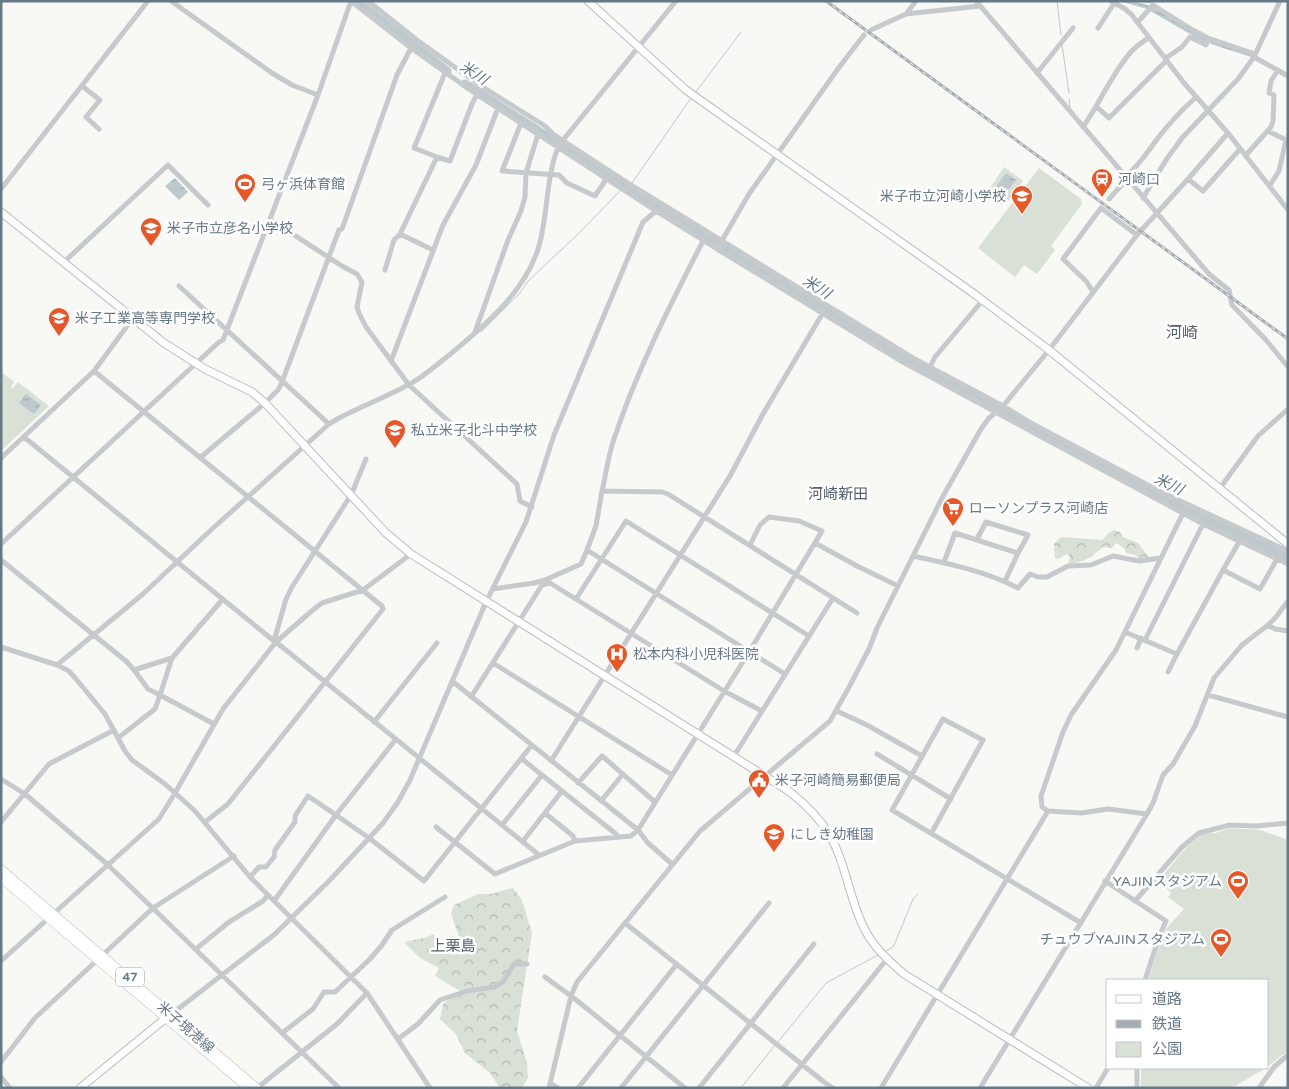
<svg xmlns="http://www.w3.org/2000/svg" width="1289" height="1089" viewBox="0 0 1289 1089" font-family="'Varela Round','Noto Sans JP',sans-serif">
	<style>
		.green { fill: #d9e0d6 }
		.forest { fill: url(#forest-crowns) }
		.water { fill: url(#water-ripples) }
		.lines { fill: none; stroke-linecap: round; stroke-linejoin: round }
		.stream { stroke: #bec9cd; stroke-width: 1 }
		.river { stroke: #bec9cd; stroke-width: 9 }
		.secondary-casing { stroke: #b8bdc2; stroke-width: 9 }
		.primary-casing { stroke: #b9bdc1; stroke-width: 9 }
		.street { stroke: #c6cacd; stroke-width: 5 }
		.secondary { stroke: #fff; stroke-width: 7 }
		.primary { stroke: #fff; stroke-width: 8 }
		.rail-casing { stroke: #a6acb2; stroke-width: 3 }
		.rail { stroke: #fff; stroke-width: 1; stroke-dasharray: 4; stroke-linecap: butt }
		.labels { text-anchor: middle; stroke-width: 5; stroke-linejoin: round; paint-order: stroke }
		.shield { fill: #fff; stroke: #95a0ab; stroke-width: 1 }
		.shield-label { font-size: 12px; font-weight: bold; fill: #677887 }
		.poi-label { font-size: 14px; fill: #677887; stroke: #fff; text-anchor: start }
		.street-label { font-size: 14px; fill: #677887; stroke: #fff }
		.water-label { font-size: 15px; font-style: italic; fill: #637982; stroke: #fff }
		.neighbourhood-label { font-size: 15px; fill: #55616c; stroke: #fff }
		.quarter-label { font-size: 16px; fill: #55616c; stroke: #fff }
	</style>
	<defs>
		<pattern id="forest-crowns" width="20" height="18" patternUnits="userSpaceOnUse" patternTransform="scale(1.25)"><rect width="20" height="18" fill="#d9e0d6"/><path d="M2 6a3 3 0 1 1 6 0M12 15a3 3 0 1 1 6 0" fill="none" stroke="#b4bab3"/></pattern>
		<pattern id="water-ripples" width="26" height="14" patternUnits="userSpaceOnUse" patternTransform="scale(1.25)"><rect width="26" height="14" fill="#bec9cd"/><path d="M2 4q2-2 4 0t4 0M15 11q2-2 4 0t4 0" fill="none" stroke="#9ea8ac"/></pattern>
	</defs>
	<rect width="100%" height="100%" fill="#f8f8f5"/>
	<path class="green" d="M 1004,167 L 1023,181 L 1006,204 L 1003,203 L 1002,205 L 996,201 L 998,198 L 988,191 Z
		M 1039,168 L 1081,199 L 1082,204 L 1051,246 L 1055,250 L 1037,274 L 1024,265 L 1015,277 L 978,248 Z
		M 1,372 L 14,382 L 11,387 L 12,389 L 18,382 L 49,406 L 1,451 Z
		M 1230,828 L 1260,830 L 1288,840 L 1288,1051 L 1268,1066 L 1268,980 L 1148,980 L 1161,940 L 1166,929 L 1184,909 L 1168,897 L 1171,893 L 1159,880 L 1185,849 L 1200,835 L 1206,833 L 1216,833 Z
		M 1141,1068 L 1266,1068 L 1237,1085 L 1227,1088 L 1141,1088 Z"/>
	<path class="forest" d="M 1115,530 L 1120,532 L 1123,537 L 1138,543 L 1149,557 L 1140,559 L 1135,555 L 1126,553 L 1124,548 L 1116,543 L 1112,548 L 1103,547 C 1093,556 1083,563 1069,564 L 1068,563 L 1070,558 L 1068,554 L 1064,555 L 1059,559 L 1055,558 L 1054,544 L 1061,537 L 1102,540 L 1110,532 Z
		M 513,888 L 522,900 L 532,933 L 517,1031 L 527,1062 L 528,1078 L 522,1088 L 500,1088 L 490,1073 L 465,1053 L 456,1034 L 440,1019 L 443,1004 L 460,991 L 435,976 L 439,968 L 420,958 L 404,942 L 424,938 L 434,934 L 444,954 L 461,942 L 451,914 L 454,905 L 478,894 L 491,894 Z"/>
	<path class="water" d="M 1119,1 L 1133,1 L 1154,7 L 1181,25 L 1248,52 L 1288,79 L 1251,57 L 1202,41 L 1147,9 Z
		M 1006,173 L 1016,180 L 1004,195 L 995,188 Z
		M 175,178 L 188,192 L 179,200 L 165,186 Z
		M 26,394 L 41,405 L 34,414 L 19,403 Z"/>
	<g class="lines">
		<path class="stream" d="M 1057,1 L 1061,35
			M 1138,1 L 1151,3
			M 1062,44 L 1069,93
			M 695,93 L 741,32
			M 1069,99 L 1070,107
			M 1286,136 L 1288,132
			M 632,183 L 691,98
			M 479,331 L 481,332 L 520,293 L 528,281 L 577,235 L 620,191
			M 884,952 L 893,947 L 895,943 L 913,899 L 918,894
			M 778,1042 L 826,983 L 878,955
			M 741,1088 L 775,1045"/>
		<path class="river" d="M 356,1 L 447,71
			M 465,84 L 607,175 L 903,358 L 967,391 L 1106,469 L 1200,516 L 1288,557"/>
		<g class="secondary-casing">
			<path id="secondary" d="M 588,1 L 686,90 L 973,293 L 1049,350 L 1288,544
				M 1,212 L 164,343 L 205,369 L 252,392 L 265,403 L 386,533 L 411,554 L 790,792 C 805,804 819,817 829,834 C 846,863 849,898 864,928 C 873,947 888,960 904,974 L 1088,1088
				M 80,1088 L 166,1018"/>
		</g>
		<g class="primary-casing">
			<path id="primary" d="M 1,869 L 257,1088
				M 1,878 L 248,1088"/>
		</g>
		<path class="street" d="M 171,1 L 272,73 L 292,85 L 318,95
			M 351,1 L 411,48 L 476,94 L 656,211
			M 368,1 L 417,40 L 481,86 L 545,126 L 553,134 L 562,140 L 631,185 L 913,358 L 1003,406 L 1029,422 L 1161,492 L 1288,551
			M 976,1 L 1209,274 L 1229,290 L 1232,305 L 1266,340 L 1288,367
			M 1111,1 L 1125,9 L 1131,14 L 1184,83 L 1228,133 L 1288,210
			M 906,14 L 916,1
			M 1138,22 L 1153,5 L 1191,29 L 1208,38 L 1255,54
			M 1098,28 L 1115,2
			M 871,30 L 906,14 L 980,6
			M 1254,57 L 1288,76
			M 1166,58 L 1182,47 L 1190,37 L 1206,45 L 1208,38
			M 1037,73 L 1073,28
			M 82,86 L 100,100 L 86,117 L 99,129
			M 1097,107 L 1109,118 L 1167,60
			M 521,123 L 502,171 L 559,175 L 567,183 L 595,196 L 607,178
			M 1083,127 C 1100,103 1112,73 1131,52 C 1136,46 1143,42 1149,37
			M 1268,131 L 1286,140 L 1279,171 L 1270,185
			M 1228,133 L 1188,179 L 1203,191 L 1240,149
			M 1246,155 L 1271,127 L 1273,121 L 1274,95 L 1269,93 L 1271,81 L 1278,70
			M 437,157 L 414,148 L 445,73
			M 1125,177 C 1139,166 1148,151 1158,138 C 1169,123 1182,110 1196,97
			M 1,189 L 148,1
			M 1143,198 L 1166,160 L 1182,138 L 1238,79 L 1254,57 L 1280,1
			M 1109,199 L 1127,179
			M 271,220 L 342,266 L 357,274 L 362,282 L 357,307 L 359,313 L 366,327 L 409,385 L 517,484 L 520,501 L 532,507
			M 400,234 L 437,157 L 450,161 L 472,104 L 481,86
			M 717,249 L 901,361 L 1203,524 L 1288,564
			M 64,262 L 168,165 L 208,205
			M 385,270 L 394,240 L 400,234 L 433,250
			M 179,286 L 329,424
			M 1093,292 L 1086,281 L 1063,259 L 1101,208 L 1137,235
			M 475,332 L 508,240 L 521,211 L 525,197 L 526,173 L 538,134
			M 391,361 L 443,225 L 476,165 L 498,108
			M 930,367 L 935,357 L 982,301
			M 94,371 L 382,606 L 383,609 L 228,804 L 205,822
			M 24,437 L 274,641
			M 201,457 L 265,403 L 278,390 L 282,382 L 339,230 L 342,229 L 397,75 L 411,48 L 417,40
			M 1,458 L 94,371 L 133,318
			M 1220,488 L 1258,436 L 1288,409
			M 602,491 C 606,474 608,456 614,439 C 637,370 670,305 703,241
			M 977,539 L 986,522 L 1028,535 L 1018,553
			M 1239,542 L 1223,570 L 1260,589 L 1277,559
			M 815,543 L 857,566 L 898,586
			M 1,544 L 219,342 L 223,340 L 318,95 L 351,1
			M 411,554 L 363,590 L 322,603 L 314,609 L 276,642 L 539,855
			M 913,556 C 949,564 985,571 1018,588 L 1030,574 L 1038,577 L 1047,577 L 1068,566 L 1091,565 L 1113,556 L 1139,561 L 1161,558
			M 1,560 L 126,661 L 134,670 L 172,658 L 223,599
			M 944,562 L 955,533 L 1018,553 L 1005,581
			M 546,584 L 545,580 L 581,564 L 587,550
			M 493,589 L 534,583 L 545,580
			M 576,599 L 626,521 L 809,636
			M 1268,625 L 1275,629 L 1288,631
			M 1125,632 L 1177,654 L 1223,570
			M 1145,640 L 1203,524
			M 1,647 L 57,665 L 69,671 L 76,679 L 105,714 L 125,751 L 132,760 L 165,784 L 195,811 L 250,877 L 367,993 L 430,1088
			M 1137,648 L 1141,638
			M 172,658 L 160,695 L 214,724
			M 493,663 L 672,775
			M 57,665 L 143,594 L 212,529 L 329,424 L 339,418 C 362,406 386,397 408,385 C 422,378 435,366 448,356 C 484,326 525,293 539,246 C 548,214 546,175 559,145 L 676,1
			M 1168,672 L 1177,654
			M 785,674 L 587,550 L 596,526 L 602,491 L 662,492 L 668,494 L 857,613
			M 452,681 L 638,830 L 648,843 L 672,864
			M 1208,695 L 1288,717
			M 471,697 L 542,585 L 550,583 L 724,691 L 762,711
			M 837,711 L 867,725 L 922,756
			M 374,722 L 437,643
			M 118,738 L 155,709 L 160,695 L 148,689 L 134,670
			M 396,739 L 336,815 L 369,838 L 424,881 L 531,746
			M 877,754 L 951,799
			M 734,756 L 833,598
			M 522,759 L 562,791
			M 551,761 L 730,476 L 763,414 L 824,311
			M 1,779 L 25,794 L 107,864 L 339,1088
			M 578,783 L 602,756 L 655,802
			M 601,801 L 623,774
			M 1048,811 L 1081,813 L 1108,809 L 1147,814
			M 545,813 L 573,836 L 575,841
			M 1,822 L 49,764 L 114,730
			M 502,825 L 542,775
			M 436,827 L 495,874 L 575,841 L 631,836 L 638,830 L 749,652 L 822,531 L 799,521 L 769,517 L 760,525 L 750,545
			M 932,832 L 983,740 L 943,719 L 892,810 L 1081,923
			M 523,841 L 562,791 L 616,834 L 618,837
			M 250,877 L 259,867 L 266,867 L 274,857 L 275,850 L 295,822 L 295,816 L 308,796 L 336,815 L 274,901
			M 1105,881 L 1166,921 L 1159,937 L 1145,980
			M 1135,901 L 1182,847 L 1199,833 L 1230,825 L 1256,826 L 1288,823
			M 625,923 L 824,1082 L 833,1088
			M 196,949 L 229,922 L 263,901 L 268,895
			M 1,961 L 159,819 L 175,793 L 223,709 L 276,642 L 274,641 L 286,599 L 292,587 L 351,495 L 366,459
			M 545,977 L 575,999 L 685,1088
			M 169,1016 L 275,934 L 330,880 L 383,823 L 398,802 L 410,780 L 486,602 L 526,522 L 554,435 L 643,222 L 656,211 L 717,249 L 749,194 L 840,66 L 864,35
			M 282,1033 L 313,1009 L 324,992 L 335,992 L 370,959 L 382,945 L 392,930 L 445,897
			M 398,1039 L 418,1024 L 440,1000 L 467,991 L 495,987 L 503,982 L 514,964 L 527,964
			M 1,1062 L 35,1018 L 153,908 L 234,856
			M 1,1077 L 10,1088
			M 551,1084 L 558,1088
			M 257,1088 L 337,1024 L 367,993
			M 549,1088 L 571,996 L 577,982 L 700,831 L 830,721 L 848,689 L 869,649 L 877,628 L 942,498 L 981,429 L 989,418 L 1003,406 L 1049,350 L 1137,235 L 1188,179
			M 578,1088 L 677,964
			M 621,1088 L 769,903
			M 699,1088 L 814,944
			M 783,1088 L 887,959
			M 881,1088 L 1048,811 L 1042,807 L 1041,796 L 1063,732 L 1071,715 L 1116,650 L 1187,505
			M 980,1088 L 1147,814 L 1153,803 L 1163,775 L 1173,764 L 1195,726 L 1214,678 L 1242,645 L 1268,625 L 1276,617 L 1288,601
			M 1096,1088 L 1108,1068
			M 1137,1088 L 1137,1068
			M 1259,1088 L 1274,1067 L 1288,1055"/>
		<use href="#secondary" class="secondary"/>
		<use href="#primary" class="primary"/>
		<g class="rail-casing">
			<path id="rail" d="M 826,1 L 1288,339"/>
		</g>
		<use href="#rail" class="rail"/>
	</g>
	<defs>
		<g id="station-pin" transform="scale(1.125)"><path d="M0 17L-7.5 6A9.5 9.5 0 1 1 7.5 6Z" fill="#e45829" stroke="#fff"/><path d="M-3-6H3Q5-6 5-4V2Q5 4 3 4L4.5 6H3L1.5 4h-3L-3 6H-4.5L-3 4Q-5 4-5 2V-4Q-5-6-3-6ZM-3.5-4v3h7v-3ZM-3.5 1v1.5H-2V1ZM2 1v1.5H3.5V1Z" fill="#fff"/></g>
		<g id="stadium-pin" transform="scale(1.125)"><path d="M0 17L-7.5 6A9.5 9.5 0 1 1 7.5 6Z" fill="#e45829" stroke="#fff"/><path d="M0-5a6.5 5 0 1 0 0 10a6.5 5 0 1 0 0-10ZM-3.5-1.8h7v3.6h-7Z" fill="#fff"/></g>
		<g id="school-pin" transform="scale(1.125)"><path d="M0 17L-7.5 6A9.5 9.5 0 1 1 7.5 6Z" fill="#e45829" stroke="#fff"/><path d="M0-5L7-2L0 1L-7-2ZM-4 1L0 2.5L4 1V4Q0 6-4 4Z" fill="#fff"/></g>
		<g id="university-pin" transform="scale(1.125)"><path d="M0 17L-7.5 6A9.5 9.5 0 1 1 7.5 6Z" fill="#e45829" stroke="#fff"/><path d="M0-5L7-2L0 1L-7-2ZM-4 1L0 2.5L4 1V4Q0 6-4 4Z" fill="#fff"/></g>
		<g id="supermarket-pin" transform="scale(1.125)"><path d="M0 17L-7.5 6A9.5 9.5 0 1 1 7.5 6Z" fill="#e45829" stroke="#fff"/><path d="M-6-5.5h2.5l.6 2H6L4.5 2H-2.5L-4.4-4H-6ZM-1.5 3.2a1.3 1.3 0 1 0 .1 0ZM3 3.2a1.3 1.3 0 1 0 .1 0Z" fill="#fff"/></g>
		<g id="hospital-pin" transform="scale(1.125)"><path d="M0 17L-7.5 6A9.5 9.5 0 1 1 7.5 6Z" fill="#e45829" stroke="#fff"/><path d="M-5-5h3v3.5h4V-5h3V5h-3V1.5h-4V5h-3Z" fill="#fff"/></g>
		<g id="civic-pin" transform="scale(1.125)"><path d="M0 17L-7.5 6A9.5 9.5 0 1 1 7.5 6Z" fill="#e45829" stroke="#fff"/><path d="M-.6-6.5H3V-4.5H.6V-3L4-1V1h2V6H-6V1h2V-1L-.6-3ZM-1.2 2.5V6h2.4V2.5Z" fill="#fff"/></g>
	</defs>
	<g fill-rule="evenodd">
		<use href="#station-pin" x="1102" y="179"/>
		<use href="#stadium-pin" x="245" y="184"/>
		<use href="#school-pin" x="1022" y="196"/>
		<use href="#school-pin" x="151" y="228"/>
		<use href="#university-pin" x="59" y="318"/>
		<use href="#school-pin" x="395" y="430"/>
		<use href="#supermarket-pin" x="953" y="508"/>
		<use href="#hospital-pin" x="617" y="654"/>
		<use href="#civic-pin" x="759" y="780"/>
		<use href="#school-pin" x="774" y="834"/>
		<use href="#stadium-pin" x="1238" y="881"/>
		<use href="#stadium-pin" x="1221" y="939"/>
	</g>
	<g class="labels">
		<rect class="shield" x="116" y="967.5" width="28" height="19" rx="4"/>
		<g class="shield-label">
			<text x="130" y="981">47</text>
		</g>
		<g class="poi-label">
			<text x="1118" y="184">河崎口</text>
			<text x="261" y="189">弓ヶ浜体育館</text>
			<text x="1006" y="201" text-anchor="end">米子市立河崎小学校</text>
			<text x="167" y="233">米子市立彦名小学校</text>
			<text x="75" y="323">米子工業高等専門学校</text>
			<text x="411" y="435">私立米子北斗中学校</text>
			<text x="969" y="513">ローソンプラス河崎店</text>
			<text x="633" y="659">松本内科小児科医院</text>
			<text x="775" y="785">米子河崎簡易郵便局</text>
			<text x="790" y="839">にしき幼稚園</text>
			<text x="1222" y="886" text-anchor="end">YAJINスタジアム</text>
			<text x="1205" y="944" text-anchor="end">チュウブYAJINスタジアム</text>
		</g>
		<g class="street-label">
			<text transform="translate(186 1027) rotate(41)" y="5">米子境港線</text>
		</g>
		<g class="water-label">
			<text transform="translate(474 73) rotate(33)" y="5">米川</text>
			<text transform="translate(817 287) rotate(32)" y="5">米川</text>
			<text transform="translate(1169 484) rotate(26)" y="5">米川</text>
		</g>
		<g class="neighbourhood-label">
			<text x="838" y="499">河崎新田</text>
			<text x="453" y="951">上栗島</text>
		</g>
		<g class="quarter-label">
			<text x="1182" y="338">河崎</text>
		</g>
	</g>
	<rect width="1289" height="1089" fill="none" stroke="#677887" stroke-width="5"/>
	<rect x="1106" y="979" width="162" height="90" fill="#ffffff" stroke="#c2c9cf"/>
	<rect x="1116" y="995" width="25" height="8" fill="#ffffff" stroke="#c2c9cf"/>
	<text x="1152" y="1004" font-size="15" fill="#677887">道路</text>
	<rect x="1116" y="1020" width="25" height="8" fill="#a6acb2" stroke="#c2c9cf"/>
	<text x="1152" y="1029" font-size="15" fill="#677887">鉄道</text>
	<rect x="1116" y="1042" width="25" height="15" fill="#d9e0d6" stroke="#c2c9cf"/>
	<text x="1152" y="1054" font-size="15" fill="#677887">公園</text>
</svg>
